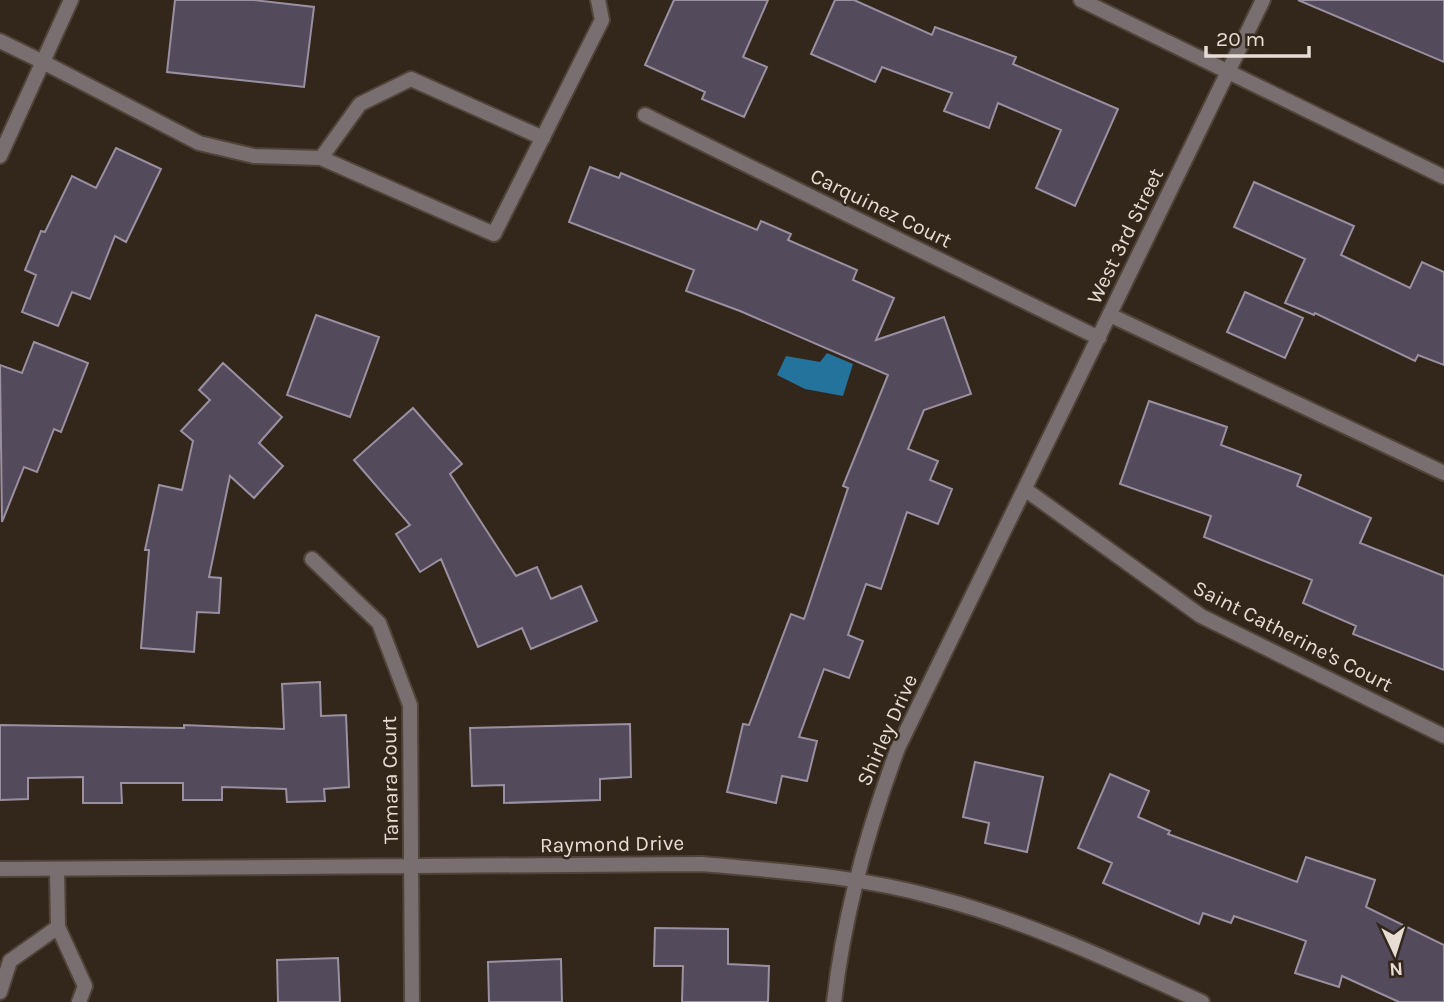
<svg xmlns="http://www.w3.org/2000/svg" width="1444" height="1002" viewBox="0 0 1444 1002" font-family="Karla,sans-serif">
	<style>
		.water { fill: #23739c }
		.building { fill: #534a5b; stroke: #9990a2; stroke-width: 2 }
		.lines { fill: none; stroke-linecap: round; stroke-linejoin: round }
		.service-casing { stroke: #504338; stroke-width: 18 }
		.minor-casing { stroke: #504338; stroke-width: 18 }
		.tertiary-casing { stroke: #504338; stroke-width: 18 }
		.service { stroke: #796f71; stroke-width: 14 }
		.minor { stroke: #796f71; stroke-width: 14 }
		.tertiary { stroke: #796f71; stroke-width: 14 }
		.labels { text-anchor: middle; stroke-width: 5; stroke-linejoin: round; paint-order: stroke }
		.street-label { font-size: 21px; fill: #e7ddd5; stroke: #33261a }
	</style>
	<rect width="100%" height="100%" fill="#33261a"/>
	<path class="water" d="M 827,353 L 853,364 L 843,396 L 805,389 L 777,375 L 786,356 L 820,362 Z"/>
	<path class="building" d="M 175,0 L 253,0 L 314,7 L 304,87 L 167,72 Z
		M 674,0 L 768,0 L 743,57 L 767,67 L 744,117 L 702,99 L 705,92 L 645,65 Z
		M 835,0 L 854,0 L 932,35 L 935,27 L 1016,57 L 1013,64 L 1118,109 L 1075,206 L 1036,188 L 1061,130 L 998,103 L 989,128 L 944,111 L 952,93 L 882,67 L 875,82 L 811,54 Z
		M 1298,0 L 1444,0 L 1444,62 Z
		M 116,148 L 161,169 L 126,242 L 115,236 L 90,299 L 72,292 L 58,326 L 22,312 L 36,275 L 25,270 L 41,231 L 45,232 L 72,176 L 96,188 Z
		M 590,167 L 619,178 L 621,173 L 757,230 L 761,221 L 791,234 L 788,240 L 857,270 L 853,280 L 894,298 L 876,340 L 944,317 L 971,394 L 924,410 L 908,449 L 938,461 L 930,480 L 952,489 L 938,524 L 907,512 L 881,589 L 866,584 L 848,635 L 863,641 L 849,678 L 824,669 L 799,737 L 817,741 L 807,781 L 782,776 L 776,803 L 727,792 L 743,724 L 749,725 L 791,614 L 804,619 L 848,488 L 843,486 L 888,375 L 740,311 L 686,291 L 694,270 L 569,222 Z
		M 1254,182 L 1354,226 L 1341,255 L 1410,288 L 1422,262 L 1444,272 L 1444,365 L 1418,355 L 1415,361 L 1315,313 L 1314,315 L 1285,303 L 1305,259 L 1234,227 Z
		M 1245,292 L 1303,318 L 1285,358 L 1227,332 Z
		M 316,315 L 379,337 L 350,417 L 287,395 Z
		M 34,342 L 88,363 L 61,432 L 54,429 L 37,472 L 24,467 L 2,522 L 0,365 L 22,373 Z
		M 223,363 L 282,417 L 259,443 L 283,466 L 254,498 L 230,476 L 209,577 L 221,578 L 219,613 L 197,612 L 194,652 L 141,648 L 149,550 L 145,550 L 159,485 L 182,490 L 193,441 L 181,431 L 210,400 L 199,390 Z
		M 1149,401 L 1227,427 L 1221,445 L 1301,475 L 1297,486 L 1371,518 L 1360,543 L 1444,576 L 1444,670 L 1353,634 L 1356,626 L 1303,603 L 1312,580 L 1204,537 L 1211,516 L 1120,484 Z
		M 413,408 L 462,464 L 450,474 L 516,576 L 537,567 L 551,599 L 581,586 L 597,621 L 531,649 L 522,628 L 478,647 L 441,559 L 420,572 L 396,534 L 410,525 L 354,460 Z
		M 320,682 L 321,716 L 346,715 L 349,787 L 324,789 L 325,801 L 287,802 L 286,789 L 222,787 L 222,800 L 183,800 L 183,783 L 121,783 L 122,803 L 83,803 L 83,777 L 28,778 L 28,799 L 0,800 L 0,725 L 184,728 L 184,725 L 284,729 L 282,684 Z
		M 630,724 L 631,777 L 600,779 L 600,800 L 504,803 L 504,785 L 472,786 L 470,728 Z
		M 975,762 L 1043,777 L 1027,852 L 985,843 L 989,823 L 963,817 Z
		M 1110,774 L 1149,791 L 1138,817 L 1170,831 L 1168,834 L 1297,882 L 1306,857 L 1375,880 L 1366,907 L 1444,945 L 1444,1002 L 1399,1002 L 1342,976 L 1339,987 L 1295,973 L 1306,941 L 1234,916 L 1231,923 L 1203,913 L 1199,924 L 1103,883 L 1112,863 L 1078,848 Z
		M 655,928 L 728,929 L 728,964 L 769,966 L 768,1002 L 682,1002 L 683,966 L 654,966 Z
		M 338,958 L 340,1002 L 278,1002 L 277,960 Z
		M 561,959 L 562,1002 L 489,1002 L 488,962 Z"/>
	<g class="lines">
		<g class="service-casing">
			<path id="service" d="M 41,61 L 199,143 L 254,156 L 321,158 L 494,234 L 602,20 L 598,0
				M 321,158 L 360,104 L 411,79 L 543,138
				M 1110,315 L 1444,473
				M 57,870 L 58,927 L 85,986 L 79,1002
				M 0,992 L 10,961 L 58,927"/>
		</g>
		<g class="minor-casing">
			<path id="minor" d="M 1081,0 L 1444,177
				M 0,41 L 41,61
				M 645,115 L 1099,338
				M 0,156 L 71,0
				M 1026,490 L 1201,616 L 1444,736
				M 312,559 L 379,623 L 410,705 L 412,1002
				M 0,869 L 702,864 C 780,871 858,876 934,897 C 1028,921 1114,962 1202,1002"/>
		</g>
		<g class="tertiary-casing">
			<path id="tertiary" d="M 834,1002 C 844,914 867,831 898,748 L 1263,0"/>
		</g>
		<use href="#service" class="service"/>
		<use href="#minor" class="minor"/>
		<use href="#tertiary" class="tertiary"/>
	</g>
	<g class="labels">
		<g class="street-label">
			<text transform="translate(881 208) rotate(26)" y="7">Carquinez Court</text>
			<text transform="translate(1125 236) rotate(-64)" y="7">West 3rd Street</text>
			<text transform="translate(1293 636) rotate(27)" y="7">Saint Catherine's Court</text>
			<text transform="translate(887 730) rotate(-66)" y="7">Shirley Drive</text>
			<text transform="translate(390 780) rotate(-91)" y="7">Tamara Court</text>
			<text transform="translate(612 844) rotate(-1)" y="7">Raymond Drive</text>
		</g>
	</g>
	<g transform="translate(1395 953) rotate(176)" stroke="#33261a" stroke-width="5" paint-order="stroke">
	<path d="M0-5L12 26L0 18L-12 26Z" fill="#e7ddd5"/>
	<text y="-10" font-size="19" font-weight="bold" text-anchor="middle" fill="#e7ddd5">N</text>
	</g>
	<path d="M1206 46v10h103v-10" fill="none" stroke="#e7ddd5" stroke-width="3.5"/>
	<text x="1216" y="46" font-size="21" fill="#e7ddd5" stroke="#33261a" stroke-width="5" paint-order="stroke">20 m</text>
</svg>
